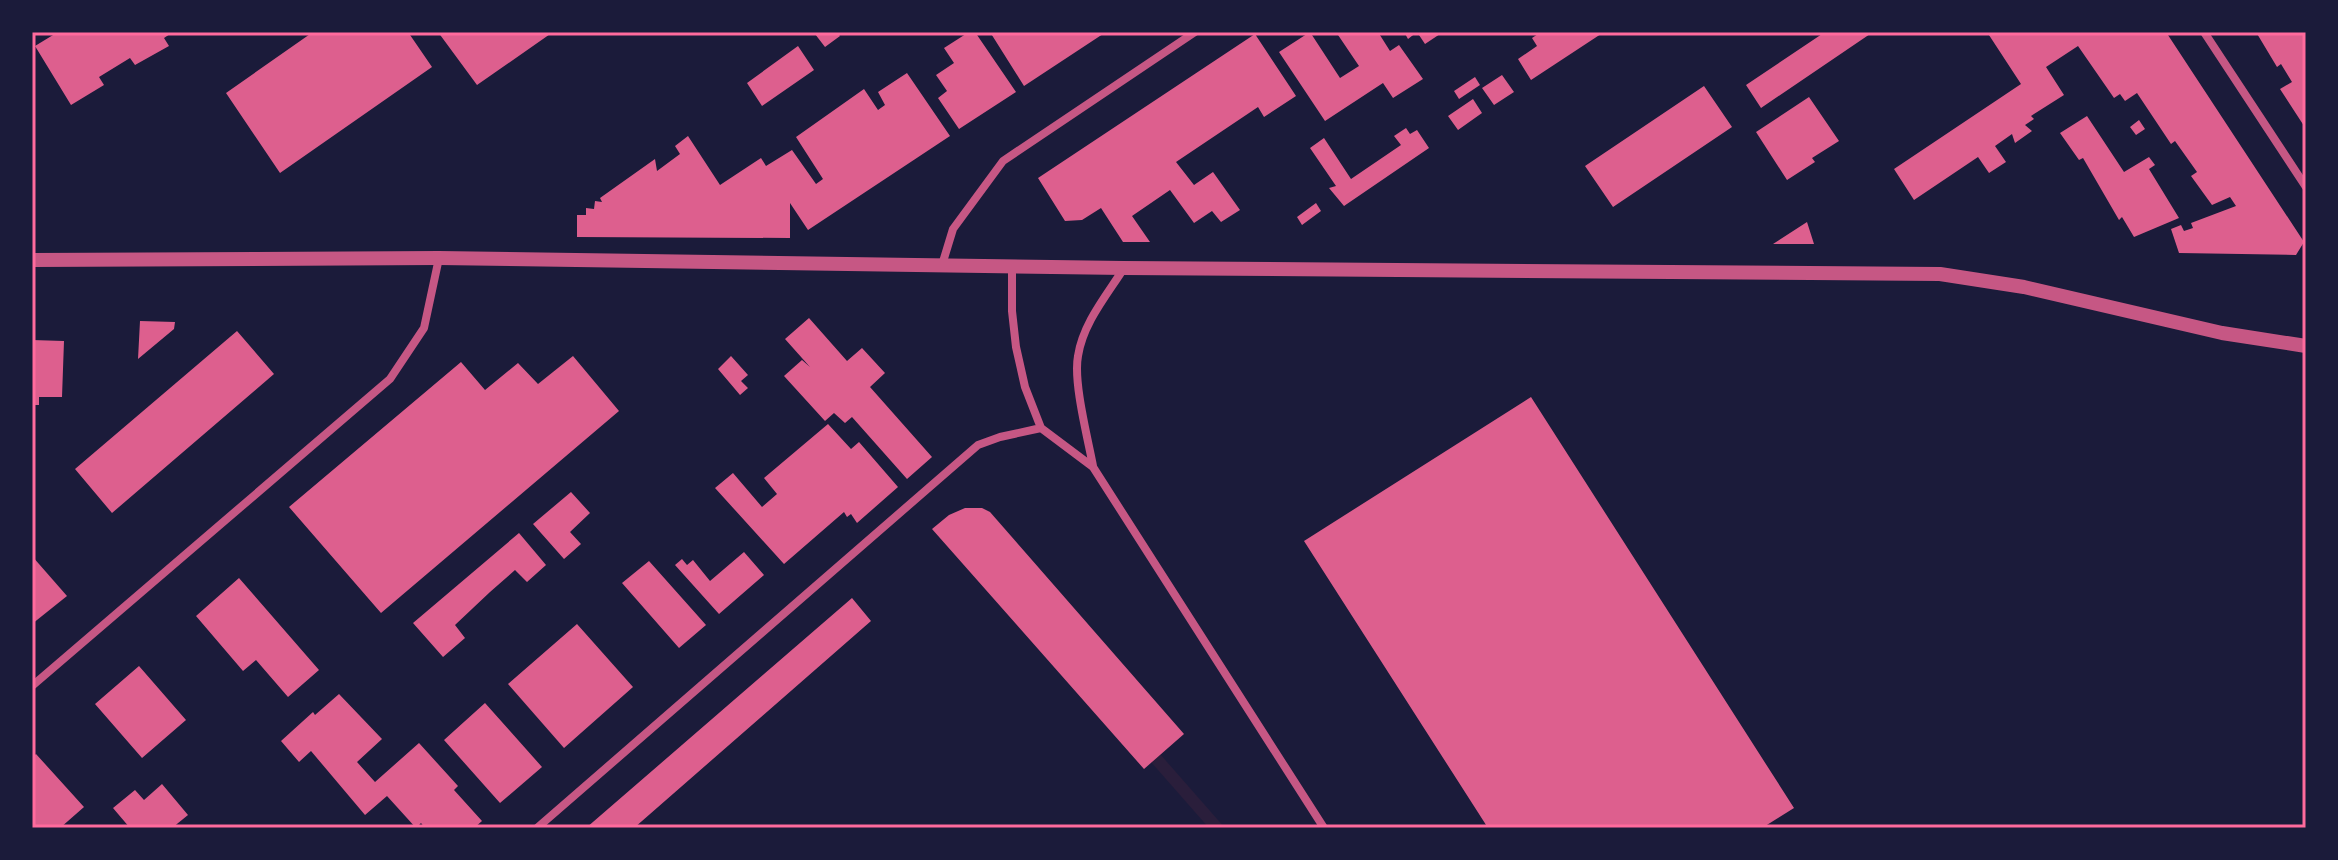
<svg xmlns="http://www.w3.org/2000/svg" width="2338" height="860" viewBox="0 0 2338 860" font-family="'PT Sans Narrow',sans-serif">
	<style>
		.green { fill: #2a1e3b }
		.building { fill: #dd5f8e }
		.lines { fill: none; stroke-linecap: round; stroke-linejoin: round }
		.minor { stroke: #c65784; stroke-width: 8 }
		.tertiary { stroke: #c65784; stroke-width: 14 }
		.neatline { fill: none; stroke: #ff6b9d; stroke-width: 3 }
	</style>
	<rect width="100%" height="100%" fill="#1b1b3a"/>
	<path class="green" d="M 1160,754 L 1225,828 L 1209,828 L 1151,762 Z"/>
	<path class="building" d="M 58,32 L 173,32 L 164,38 L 169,46 L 135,65 L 130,58 L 99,77 L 104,85 L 71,105 L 35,46 Z
		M 313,32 L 408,32 L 432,67 L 280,173 L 226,93 Z
		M 438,32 L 553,32 L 477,85 Z
		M 818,32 L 837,32 L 840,36 L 825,47 L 815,34 Z
		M 969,32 L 975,32 L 1016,92 L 959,129 L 938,98 L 947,91 L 936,75 L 954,63 L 944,48 Z
		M 990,32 L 1106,32 L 1024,86 Z
		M 1310,32 L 1340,78 L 1359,66 L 1336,32 L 1378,32 L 1390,51 L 1399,45 L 1423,79 L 1393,98 L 1383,83 L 1325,121 L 1279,52 Z
		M 1404,32 L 1443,32 L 1425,44 L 1417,32 L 1408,39 Z
		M 1541,32 L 1604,32 L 1531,80 L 1518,59 L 1537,46 L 1532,38 Z
		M 1825,32 L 1873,32 L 1761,108 L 1746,85 Z
		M 1987,32 L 2166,32 L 2304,242 L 2296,255 L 2179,253 L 2171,229 L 2181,225 L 2184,231 L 2193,228 L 2191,223 L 2236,206 L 2230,197 L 2212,205 L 2191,176 L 2197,172 L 2175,141 L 2171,144 L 2137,93 L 2125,101 L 2120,94 L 2114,98 L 2078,46 L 2046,67 L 2064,95 L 2031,116 L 2034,119 L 2025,125 L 2032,131 L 2015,143 L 2012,134 L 1995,146 L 2006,162 L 1989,173 L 1978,157 L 1914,200 L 1894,169 L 2021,84 Z
		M 2256,32 L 2304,32 L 2306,35 L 2306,129 L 2280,89 L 2292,82 L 2281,64 L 2277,67 Z
		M 1255,34 L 1296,96 L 1264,117 L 1258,107 L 1176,162 L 1194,185 L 1213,172 L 1240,210 L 1221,222 L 1212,211 L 1194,223 L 1170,190 L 1132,216 L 1150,242 L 1123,242 L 1101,208 L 1082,220 L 1065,221 L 1038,178 Z
		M 798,46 L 814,70 L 762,106 L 747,83 Z
		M 907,73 L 950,136 L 808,230 L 790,203 L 790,238 L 577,237 L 577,215 L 586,215 L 586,208 L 594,209 L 595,201 L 602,202 L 600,198 L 655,159 L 657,171 L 680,154 L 675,146 L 688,136 L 720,185 L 761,158 L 766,166 L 792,150 L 816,184 L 823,179 L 796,137 L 864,89 L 878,110 L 885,105 L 878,92 Z
		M 1502,75 L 1514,92 L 1494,105 L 1482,88 Z
		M 1475,77 L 1480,85 L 1459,99 L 1454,91 Z
		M 1704,86 L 1732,127 L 1613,207 L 1585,166 Z
		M 1809,97 L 1839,141 L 1812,158 L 1815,162 L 1787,180 L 1756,132 Z
		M 1473,99 L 1482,113 L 1458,130 L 1448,116 Z
		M 2087,116 L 2124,172 L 2149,157 L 2155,165 L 2149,169 L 2179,218 L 2134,237 L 2122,217 L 2119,220 L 2083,158 L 2079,160 L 2060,133 Z
		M 2139,120 L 2145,129 L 2136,135 L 2130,127 Z
		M 1406,128 L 1410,134 L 1417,130 L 1429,148 L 1344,206 L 1329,188 L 1336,186 L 1310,148 L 1324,138 L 1351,179 L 1401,145 L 1394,136 Z
		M 1316,203 L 1321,211 L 1302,225 L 1297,217 Z
		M 1807,222 L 1814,244 L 1773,244 Z
		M 809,318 L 847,361 L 862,348 L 885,373 L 870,387 L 932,457 L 907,479 L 852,417 L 845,423 L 834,413 L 825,421 L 784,376 L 802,360 L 810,367 L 785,339 Z
		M 140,321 L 175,322 L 174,329 L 138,359 Z
		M 237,331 L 274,374 L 112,513 L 75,469 Z
		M 32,340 L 64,341 L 62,397 L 39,397 L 39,405 L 32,405 Z
		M 573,356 L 619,411 L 381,613 L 289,507 L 461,362 L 485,390 L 518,363 L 538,384 Z
		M 731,356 L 748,375 L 741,381 L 748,388 L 740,395 L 718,369 Z
		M 1531,397 L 1794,808 L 1762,828 L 1488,828 L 1304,541 Z
		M 828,424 L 851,449 L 859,442 L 898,487 L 857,523 L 851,514 L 847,517 L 844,512 L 784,564 L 715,488 L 733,473 L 762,507 L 777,494 L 764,478 Z
		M 571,492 L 590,513 L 570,532 L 581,544 L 564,559 L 533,524 Z
		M 965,508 L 982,508 L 990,512 L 1184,734 L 1144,769 L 932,529 L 949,515 Z
		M 519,533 L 546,565 L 527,582 L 515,570 L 490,592 L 455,625 L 465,638 L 443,657 L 413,623 Z
		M 744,552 L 764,575 L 719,614 L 675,565 L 682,559 L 687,565 L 693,560 L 710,581 Z
		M 32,556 L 67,596 L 32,624 Z
		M 649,561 L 706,625 L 679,648 L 622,583 Z
		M 239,578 L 319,670 L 288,697 L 256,660 L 243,671 L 196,616 Z
		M 852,598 L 871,621 L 634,828 L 586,828 Z
		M 577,624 L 633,687 L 564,748 L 508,684 Z
		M 139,666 L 186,720 L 142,758 L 95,704 Z
		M 339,694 L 382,739 L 357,762 L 375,782 L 419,743 L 458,786 L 454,790 L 482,821 L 474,828 L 425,828 L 421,823 L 416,828 L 387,796 L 365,815 L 311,751 L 299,762 L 281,741 L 313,712 L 315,715 Z
		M 485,703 L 542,767 L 500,803 L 444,740 Z
		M 36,754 L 84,807 L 60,828 L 32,828 L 32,758 Z
		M 162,784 L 188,815 L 172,828 L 130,828 L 113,808 L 135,790 L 144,800 Z"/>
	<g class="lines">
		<path class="minor" d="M 2204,32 L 2306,187
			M 942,265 L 953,229 L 1003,161 L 1195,32
			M 1012,265 L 1012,311 L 1016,347 L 1025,387 L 1041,428 L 1093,467 L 1324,828
			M 1093,466 C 1088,439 1073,382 1078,356 C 1083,323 1107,295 1124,268
			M 32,686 L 390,379 L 424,328 L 439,258
			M 537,828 L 978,445 L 1000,437 L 1041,428"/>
		<path class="tertiary" d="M 32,260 L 439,258 L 1124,268 L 1940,274 L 2024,287 L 2222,333 L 2306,346"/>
	</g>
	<rect width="2338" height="860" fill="none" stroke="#1b1b3a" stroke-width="68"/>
	<rect x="34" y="34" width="2270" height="792" class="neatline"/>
</svg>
